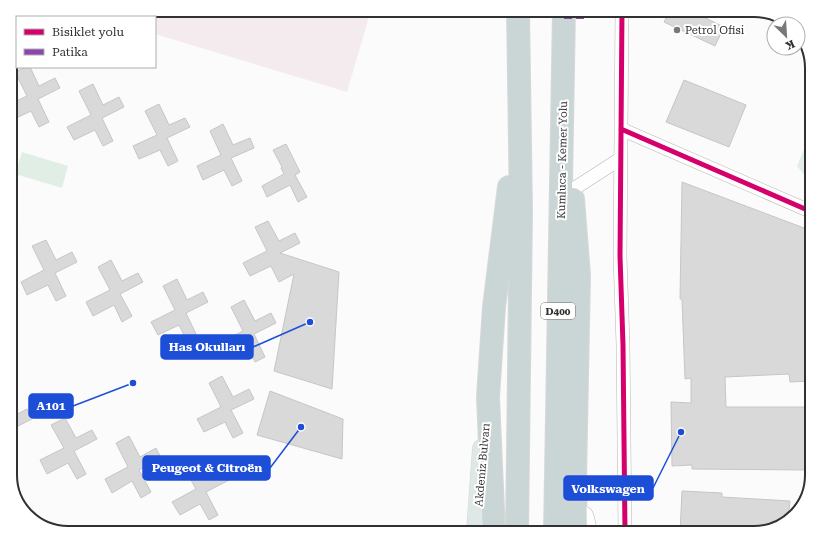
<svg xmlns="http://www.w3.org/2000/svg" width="822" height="543" viewBox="0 0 822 543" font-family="'Roboto Serif',serif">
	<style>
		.industrial { fill: #f4ebee }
		.green { fill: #e1eee6 }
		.building { fill: #d9d9d9; stroke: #c6c6c7 }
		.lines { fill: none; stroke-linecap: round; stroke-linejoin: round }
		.street-casing { stroke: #b7b7b7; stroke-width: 14 }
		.secondary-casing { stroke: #b7b7b7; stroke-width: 20 }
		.primary-casing { stroke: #d8d8d8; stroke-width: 22 }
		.highway-casing { stroke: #d8d8d8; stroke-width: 24 }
		.street { stroke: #fefefe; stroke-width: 13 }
		.secondary { stroke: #fefefe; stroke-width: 19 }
		.primary { stroke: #dfe7e7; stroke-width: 21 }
		.highway { stroke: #cad6d6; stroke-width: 22 }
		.quiet { stroke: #8e44ad; stroke-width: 4; stroke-dasharray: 8 4; stroke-linecap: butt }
		.cycleway-casing { stroke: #fff; stroke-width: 8 }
		.cycleway { stroke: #d6006c; stroke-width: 5 }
		.poi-dot { fill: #787878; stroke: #fff; stroke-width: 1.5 }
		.labels { text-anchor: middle; stroke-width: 4; stroke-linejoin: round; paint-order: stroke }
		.shield { fill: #fff; stroke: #6f6f6f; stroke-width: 1 }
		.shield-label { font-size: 10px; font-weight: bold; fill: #313131 }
		.poi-label { font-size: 11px; fill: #313131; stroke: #fff; text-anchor: start }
		.street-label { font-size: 11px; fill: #313131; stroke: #fff }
		.rim { fill: none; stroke: #313131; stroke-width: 2 }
		.leader { fill: none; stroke: #1d4ed8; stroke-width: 1.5 }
		.callout-dot { fill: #1d4ed8; stroke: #fff; stroke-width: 1.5 }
		.callout { fill: #1d4ed8; stroke: #1d4ed8; stroke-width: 1.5 }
		.callout-label { font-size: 12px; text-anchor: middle; font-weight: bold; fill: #fff }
	</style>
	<rect width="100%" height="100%" fill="#fbfbfb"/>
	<path class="industrial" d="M 77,10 L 371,10 L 347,92 L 155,34 L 155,17 L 100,17 Z"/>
	<path class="green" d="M 812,130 L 812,184 L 797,166 Z
		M 22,152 L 68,166 L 62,188 L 15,174 Z"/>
	<path class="building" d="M 670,10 L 689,10 L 724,27 L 715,46 L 664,22 Z
		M 26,67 L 30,67 L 39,86 L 55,78 L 60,88 L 38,99 L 49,122 L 39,127 L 31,111 L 10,121 L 10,104 L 27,96 L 15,72 Z
		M 684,80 L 746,105 L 729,147 L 666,122 Z
		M 93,84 L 103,105 L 119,97 L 124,107 L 102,118 L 113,141 L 103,146 L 95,130 L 74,140 L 67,127 L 91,115 L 79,91 Z
		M 159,104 L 169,125 L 185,118 L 190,127 L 167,138 L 178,161 L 168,166 L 160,150 L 139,159 L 133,146 L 157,135 L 145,111 Z
		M 223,124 L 233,145 L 250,138 L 254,148 L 231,158 L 242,181 L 232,186 L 224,170 L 203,180 L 197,166 L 221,155 L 210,131 Z
		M 286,144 L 300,172 L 295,175 L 307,197 L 298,202 L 290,185 L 267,197 L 262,186 L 284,174 L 281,168 L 282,167 L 273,150 Z
		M 682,182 L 812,231 L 812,381 L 790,382 L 789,374 L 725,377 L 726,407 L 807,407 L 806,470 L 692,469 L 692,465 L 672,466 L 671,402 L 691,403 L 691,378 L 685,379 L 682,299 L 680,299 Z
		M 268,221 L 279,241 L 295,233 L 300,243 L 280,253 L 339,272 L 332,389 L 274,371 L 294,274 L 279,282 L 271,266 L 250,276 L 243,263 L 267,251 L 255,227 Z
		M 46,240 L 56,260 L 72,252 L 77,262 L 55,273 L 66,296 L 56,301 L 48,285 L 27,295 L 21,282 L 44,270 L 32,246 Z
		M 111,260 L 122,281 L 138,273 L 143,282 L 120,294 L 132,316 L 122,322 L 114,305 L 93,316 L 86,302 L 110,290 L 98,267 Z
		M 177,279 L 187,300 L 203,292 L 208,302 L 186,313 L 197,336 L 187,341 L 179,325 L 158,335 L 151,322 L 175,310 L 163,286 Z
		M 244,300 L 255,321 L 271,313 L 276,323 L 254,334 L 265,357 L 255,362 L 247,345 L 226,356 L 219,343 L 243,331 L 231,307 Z
		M 222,376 L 233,397 L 249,389 L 254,399 L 231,410 L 243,433 L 233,438 L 225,422 L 204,432 L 197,419 L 221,407 L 209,383 Z
		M 270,391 L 343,419 L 342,459 L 257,435 Z
		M 27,409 L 32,419 L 10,430 L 10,418 Z
		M 65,418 L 76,438 L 92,430 L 97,439 L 74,451 L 86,474 L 77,479 L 68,463 L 47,474 L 40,460 L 64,448 L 51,425 Z
		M 129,436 L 140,457 L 156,448 L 161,458 L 139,470 L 151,492 L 141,498 L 132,481 L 112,493 L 105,479 L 128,467 L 116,443 Z
		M 196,459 L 207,479 L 223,471 L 229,480 L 206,492 L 218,515 L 209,520 L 200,504 L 180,515 L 172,502 L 196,489 L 183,466 Z
		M 682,491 L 722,493 L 722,497 L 790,501 L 788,519 L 780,527 L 754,533 L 680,533 Z"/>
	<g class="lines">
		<g class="street-casing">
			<path id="street" d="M 622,10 L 620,256 L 623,345 L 625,533
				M 621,129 L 812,212
				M 572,190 L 620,159"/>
		</g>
		<g class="secondary-casing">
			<path id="secondary" d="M 584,516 L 588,533"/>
		</g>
		<g class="primary-casing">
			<path id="primary" d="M 477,533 L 483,449"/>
		</g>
		<g class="highway-casing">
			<path id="highway" d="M 573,199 L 579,275 L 575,478 L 576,533
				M 494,533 L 488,397 L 494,307 L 509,187
				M 517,533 L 521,211 L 518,10
				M 555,533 L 564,10"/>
		</g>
		<use href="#street" class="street"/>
		<use href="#secondary" class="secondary"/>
		<use href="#primary" class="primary"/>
		<use href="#highway" class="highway"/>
		<path class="quiet" d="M 564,17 L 586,17"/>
		<g class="cycleway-casing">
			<path id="cycleway" d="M 622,10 L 620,256 L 623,345 L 625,533
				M 621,129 L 812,212"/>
		</g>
		<use href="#cycleway" class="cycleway"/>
	</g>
	<circle class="poi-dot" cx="677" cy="30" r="4"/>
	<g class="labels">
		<rect class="shield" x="541" y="303" width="34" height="16" rx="3"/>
		<g class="shield-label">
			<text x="558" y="315">D400</text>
		</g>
		<g class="poi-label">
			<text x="685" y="34">Petrol Ofisi</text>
		</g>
		<g class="street-label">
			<text transform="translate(562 160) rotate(-89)" y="4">Kumluca - Kemer Yolu</text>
			<text transform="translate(482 465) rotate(-85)" y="4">Akdeniz Bulvarı</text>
		</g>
	</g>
	<path d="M0 0H822V543H0ZM68 17H754A51 51 0 0 1 805 68V475A51 51 0 0 1 754 526H68A51 51 0 0 1 17 475V68A51 51 0 0 1 68 17Z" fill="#fff" fill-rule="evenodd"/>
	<path class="rim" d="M68 17H754A51 51 0 0 1 805 68V475A51 51 0 0 1 754 526H68A51 51 0 0 1 17 475V68A51 51 0 0 1 68 17Z"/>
	<path class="leader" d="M310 322L253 347M133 383L73 406M301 427L270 468M681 432L653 488"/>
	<g class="callout-dot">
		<circle cx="310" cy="322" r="4"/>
		<circle cx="133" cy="383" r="4"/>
		<circle cx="301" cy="427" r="4"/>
		<circle cx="681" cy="432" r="4"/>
	</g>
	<g class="callout">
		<rect x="161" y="335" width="92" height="24" rx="4"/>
		<rect x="29" y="394" width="44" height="24" rx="4"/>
		<rect x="143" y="456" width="127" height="24" rx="4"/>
		<rect x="564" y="476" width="89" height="24" rx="4"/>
	</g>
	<g class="callout-label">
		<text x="207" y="351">Has Okulları</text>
		<text x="51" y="410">A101</text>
		<text x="207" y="472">Peugeot &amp; Citroën</text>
		<text x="608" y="493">Volkswagen</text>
	</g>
	<rect x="16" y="16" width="140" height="52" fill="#ffffff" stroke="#adadad"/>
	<rect x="24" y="29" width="20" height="6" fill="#d6006c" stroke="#adadad"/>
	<text x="52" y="36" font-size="12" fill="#313131">Bisiklet yolu</text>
	<rect x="24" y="49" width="20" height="6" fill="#8e44ad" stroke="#adadad"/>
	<text x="52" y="56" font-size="12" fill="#313131">Patika</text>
	<g transform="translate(786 36) rotate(155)"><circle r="19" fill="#ffffff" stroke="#adadad"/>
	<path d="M0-3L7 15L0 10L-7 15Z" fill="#787878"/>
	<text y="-6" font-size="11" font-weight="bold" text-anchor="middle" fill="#313131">K</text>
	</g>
</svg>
